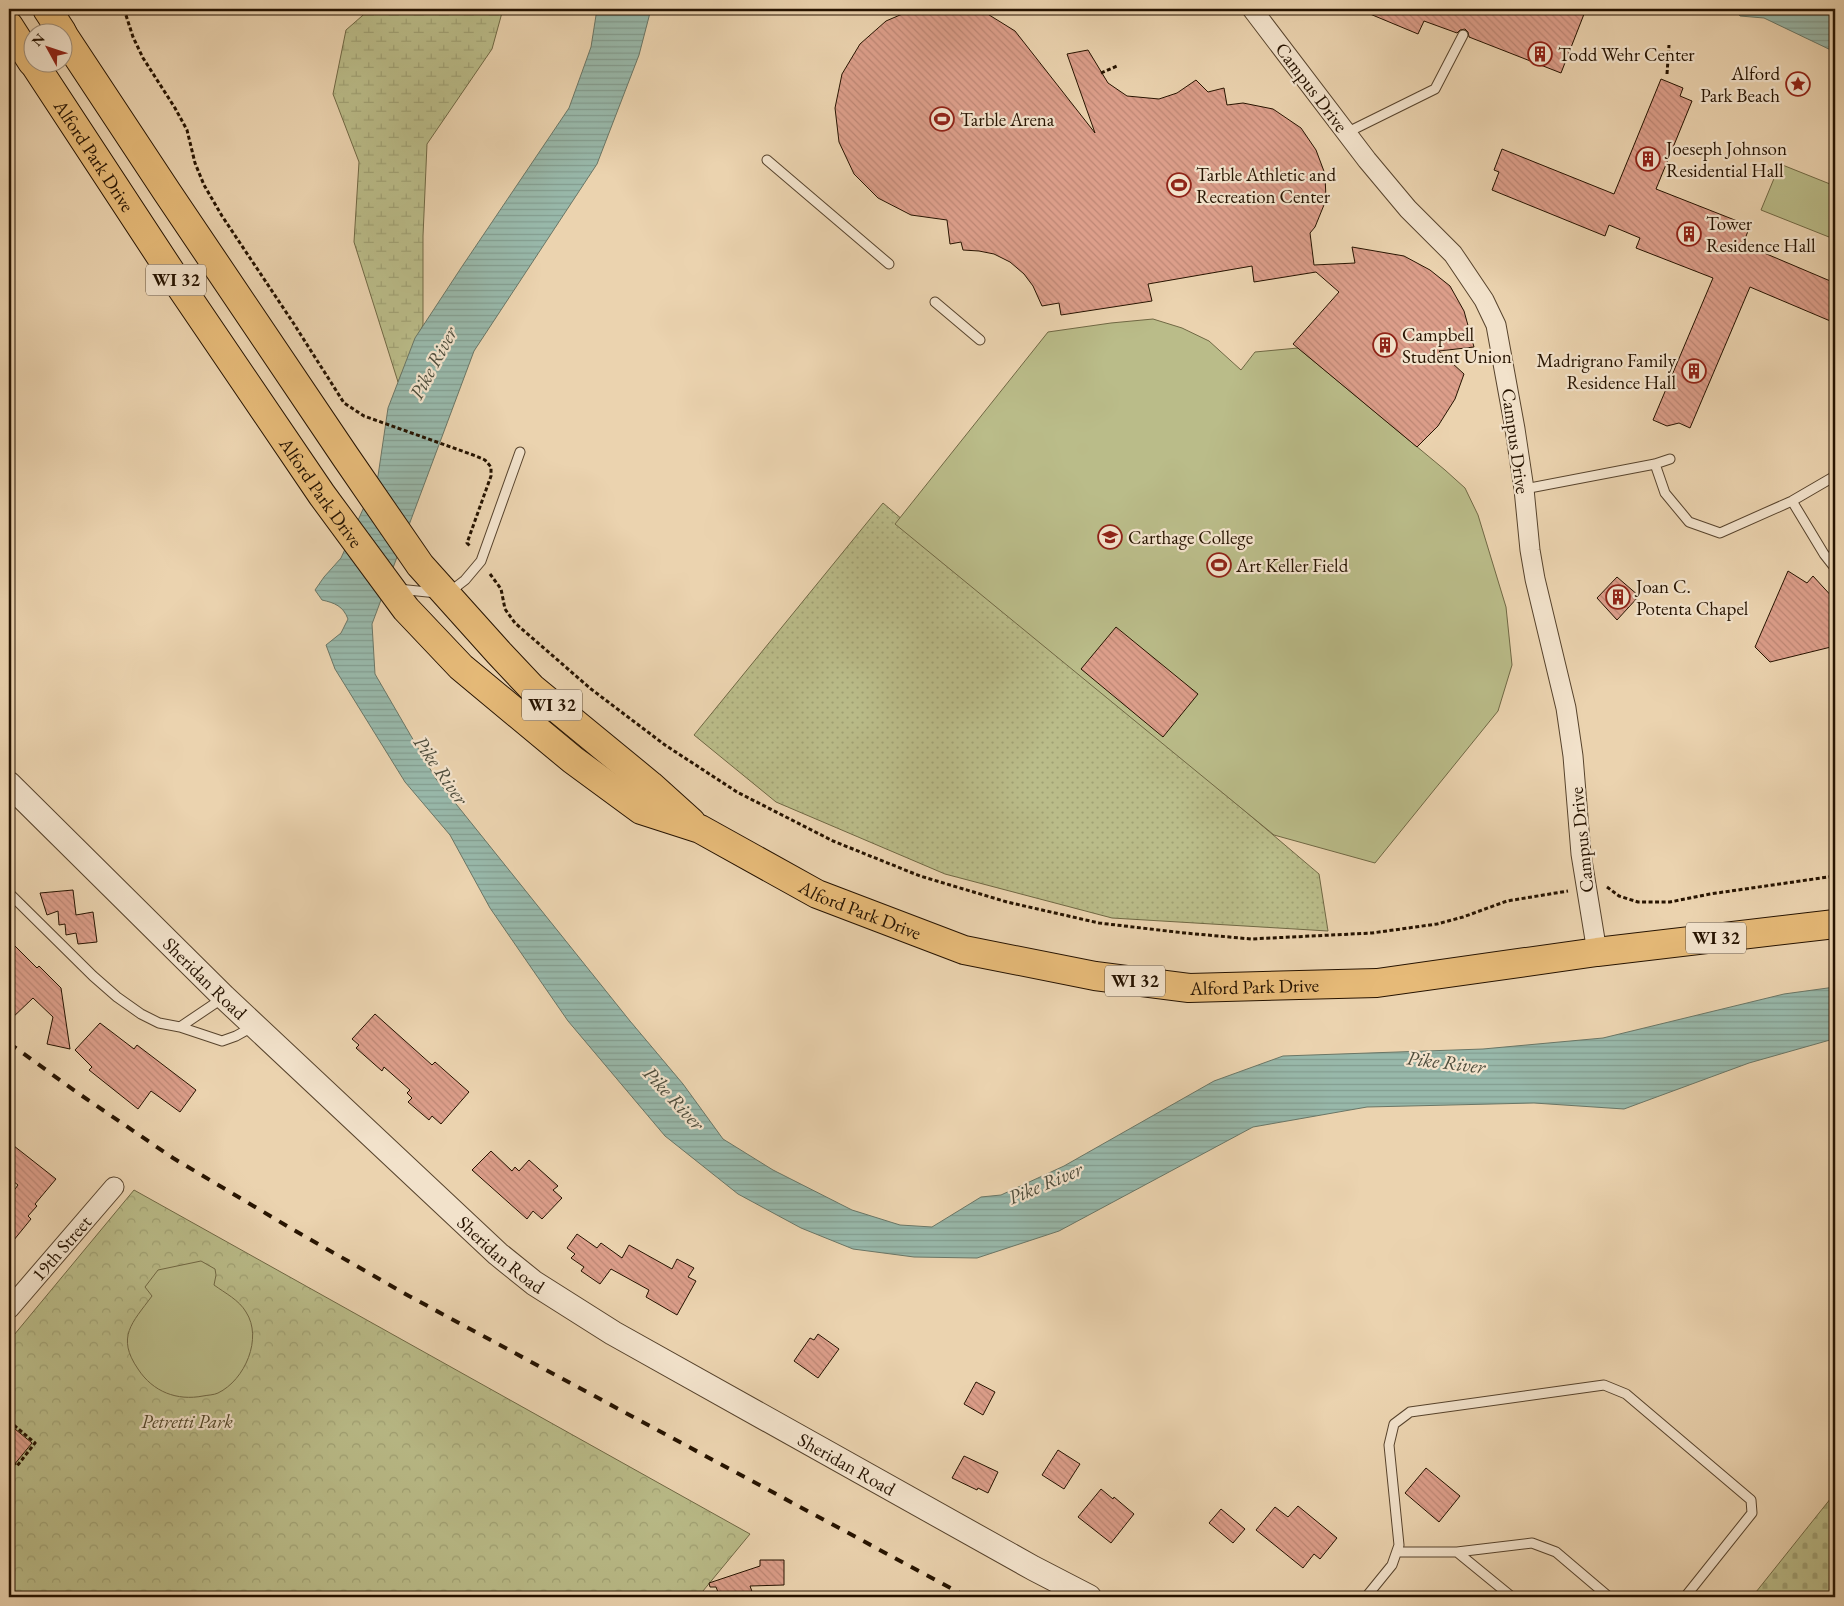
<svg xmlns="http://www.w3.org/2000/svg" width="1844" height="1606" viewBox="0 0 1844 1606" font-family="'EB Garamond',serif">
	<style>
		.grass { fill: url(#grass-dots); stroke: #706844 }
		.wetland { fill: url(#wetland-marsh); stroke: #706844 }
		.cemetery { fill: url(#cemetery-stones); stroke: #706844 }
		.park { fill: url(#park-crowns); stroke: #706844 }
		.pitch { fill: #babc89; stroke: #706844 }
		.water { fill: url(#water-rules); stroke: #6a7666 }
		.building { fill: url(#building-back-hatch); stroke: #261300 }
		.lines { fill: none; stroke-linecap: round; stroke-linejoin: round }
		.service-casing { stroke: #57432c; stroke-width: 11 }
		.minor-casing { stroke: #57432c; stroke-width: 21 }
		.tertiary-casing { stroke: #57432c; stroke-width: 26 }
		.primary-casing { stroke: #261300; stroke-width: 30 }
		.path { stroke: #261300; stroke-width: 3; stroke-dasharray: 4 2.5; stroke-linecap: butt }
		.service { stroke: #f2e2cb; stroke-width: 9 }
		.minor { stroke: #f2e2cb; stroke-width: 19 }
		.tertiary { stroke: #f2e2cb; stroke-width: 24 }
		.primary { stroke: #e6ba78; stroke-width: 28 }
		.rail { stroke: #261300; stroke-width: 4; stroke-dasharray: 9 9; stroke-linecap: butt }
		.labels { text-anchor: middle; stroke-width: 4.5; stroke-linejoin: round; paint-order: stroke }
		.shield { fill: #f2e2cb; stroke: #63513d; stroke-width: 1 }
		.shield-label { font-size: 18px; font-weight: bold; fill: #261300 }
		.poi-label { font-size: 19px; fill: #261300; stroke: #f2e2cb; text-anchor: start }
		.street-label { font-size: 19px; fill: #261300; stroke: #f2e2cb }
		.park-label { font-size: 19px; font-style: italic; fill: #524629; stroke: #f2e2cb }
		.water-label { font-size: 20px; font-style: italic; fill: #4e4d3c; stroke: #f2e2cb }
	</style>
	<defs>
		<pattern id="grass-dots" width="8" height="8" patternUnits="userSpaceOnUse" patternTransform="scale(1.25)"><rect width="8" height="8" fill="#babc89"/><path d="M2 2h.1M6 6h.1" fill="none" stroke="#a0a174" stroke-width="1.8" stroke-linecap="round"/></pattern>
		<pattern id="wetland-marsh" width="20" height="14" patternUnits="userSpaceOnUse" patternTransform="scale(1.25)"><rect width="20" height="14" fill="#babc89"/><path d="M1 5h8M5 5V1M11 12h8M15 12V8" fill="none" stroke="#a0a174"/></pattern>
		<pattern id="cemetery-stones" width="16" height="16" patternUnits="userSpaceOnUse" patternTransform="scale(1.25)"><rect width="16" height="16" fill="#babc89"/><path d="M2 7V4a2 2 0 0 1 4 0v3zM10 15v-3a2 2 0 0 1 4 0v3z" fill="#a0a174"/></pattern>
		<pattern id="park-crowns" width="20" height="18" patternUnits="userSpaceOnUse" patternTransform="scale(1.25)"><rect width="20" height="18" fill="#babc89"/><path d="M2 6a3 3 0 1 1 6 0M12 15a3 3 0 1 1 6 0" fill="none" stroke="#a0a174"/></pattern>
		<pattern id="water-rules" width="6" height="5" patternUnits="userSpaceOnUse" patternTransform="scale(1.25)"><rect width="6" height="5" fill="#98b8aa"/><path d="M0 2.5h6" fill="none" stroke="#839d90"/></pattern>
		<pattern id="building-back-hatch" width="6" height="6" patternUnits="userSpaceOnUse" patternTransform="scale(1.25)"><rect width="6" height="6" fill="#dc9e8a"/><path d="M-1 5l2 2M0 0l6 6M5-1l2 2" fill="none" stroke="#bd8775"/></pattern>
	</defs>
	<rect width="100%" height="100%" fill="#ebd3af"/>
	<filter id="stains"><feTurbulence type="fractalNoise" baseFrequency=".004" numOctaves="4"/><feColorMatrix values="0 0 0 0 .2 0 0 0 0 .09 0 0 0 0 .02 0 0 0 .5 -.17"/></filter>
	<radialGradient id="worn" r=".72"><stop offset=".6" stop-color="#630" stop-opacity="0"/><stop offset="1" stop-color="#630" stop-opacity=".3"/></radialGradient>
	<path class="grass" d="M 883,503 L 1319,874 L 1328,931 L 1112,918 L 945,874 L 776,802 L 694,735 Z"/>
	<path class="wetland" d="M 370,9 L 503,9 L 492,49 L 427,144 L 423,236 L 423,325 L 398,382 L 354,242 L 359,162 L 333,94 L 346,30 Z"/>
	<path class="cemetery" d="M 1835,1493 L 1835,1597 L 1752,1597 Z"/>
	<path class="park" d="M 134,1190 L 750,1534 L 698,1597 L 9,1597 L 9,1341 Z"/>
	<path class="pitch" d="M 1780,164 L 1835,186 L 1835,236 L 1834,239 L 1761,210 Z
		M 1153,319 L 1182,328 L 1209,341 L 1241,370 L 1255,352 L 1298,348 L 1445,470 L 1465,488 L 1478,515 L 1506,607 L 1512,665 L 1498,711 L 1375,863 L 1274,835 L 895,524 L 1048,332 L 1111,323 Z
		M 201,1261 L 215,1269 L 216,1275 L 214,1285 C 225,1293 239,1300 246,1312 C 263,1338 245,1380 218,1393 C 214,1395 208,1395 203,1396 C 177,1401 153,1392 138,1369 C 116,1337 132,1323 152,1296 L 145,1287 L 158,1270 Z"/>
	<path class="water" d="M 597,9 L 651,9 L 639,55 L 597,164 L 474,351 L 372,624 L 375,674 L 436,779 L 630,1021 L 683,1084 L 723,1139 L 773,1170 L 852,1210 L 900,1225 L 932,1227 L 981,1197 L 1001,1195 L 1064,1166 L 1214,1081 L 1283,1056 L 1483,1049 L 1603,1038 L 1784,994 L 1835,987 L 1835,1041 L 1830,1040 L 1749,1063 L 1624,1109 L 1534,1103 L 1367,1107 L 1253,1127 L 1059,1231 L 977,1258 L 914,1257 L 853,1249 L 801,1228 L 738,1194 L 665,1136 L 568,1021 L 490,908 L 450,835 L 405,782 L 335,669 L 326,645 L 341,633 L 348,619 C 343,606 335,603 322,600 L 315,590 L 324,577 L 341,558 L 378,476 L 388,408 L 415,338 L 461,268 L 569,108 L 591,47 Z
		M 1733,9 L 1835,9 L 1835,52 L 1764,18 L 1740,16 Z"/>
	<path class="building" d="M 914,9 L 969,9 L 986,13 L 1015,31 L 1095,133 L 1067,54 L 1088,50 L 1108,83 L 1127,96 L 1159,99 L 1177,93 L 1196,80 L 1208,92 L 1224,88 L 1227,105 L 1243,103 L 1273,109 L 1301,128 L 1316,150 L 1325,174 L 1326,200 L 1315,227 L 1310,233 L 1314,265 L 1355,263 L 1352,247 L 1404,256 L 1430,270 L 1450,286 L 1464,311 L 1474,347 L 1439,351 L 1464,374 L 1455,399 L 1438,426 L 1417,447 L 1293,344 L 1339,292 L 1316,272 L 1254,282 L 1252,266 L 1148,284 L 1152,301 L 1061,315 L 1059,303 L 1042,306 L 1033,286 L 1024,274 L 1010,262 L 994,254 L 979,251 L 963,250 L 961,242 L 950,244 L 947,220 L 911,215 L 878,198 L 854,174 L 839,142 L 835,108 L 842,74 L 860,44 L 886,21 Z
		M 1358,9 L 1586,9 L 1561,73 L 1469,37 L 1468,32 L 1465,29 L 1460,30 L 1457,33 L 1424,21 L 1418,34 Z
		M 1661,79 L 1683,88 L 1680,96 L 1692,101 L 1656,189 L 1750,226 L 1743,244 L 1835,283 L 1835,323 L 1750,287 L 1690,428 L 1679,423 L 1667,426 L 1653,420 L 1713,278 L 1636,248 L 1640,238 L 1609,225 L 1605,236 L 1492,190 L 1499,172 L 1494,170 L 1502,149 L 1614,194 Z
		M 1788,571 L 1807,583 L 1813,576 L 1835,600 L 1835,646 L 1770,662 L 1755,647 Z
		M 1617,577 L 1639,596 L 1617,620 L 1597,598 Z
		M 1116,627 L 1198,694 L 1163,737 L 1081,669 Z
		M 73,890 L 76,915 L 93,912 L 97,942 L 78,944 L 76,933 L 66,935 L 65,924 L 59,925 L 58,911 L 47,915 L 40,893 Z
		M 9,940 L 37,968 L 39,966 L 61,988 L 70,1049 L 47,1044 L 53,1017 L 33,998 L 9,1021 Z
		M 375,1014 L 432,1065 L 435,1062 L 469,1092 L 441,1124 L 432,1116 L 429,1120 L 408,1102 L 412,1098 L 407,1093 L 410,1090 L 384,1067 L 382,1071 L 356,1048 L 359,1045 L 352,1039 Z
		M 100,1023 L 134,1049 L 137,1045 L 196,1090 L 180,1112 L 151,1091 L 138,1109 L 89,1070 L 92,1067 L 75,1050 Z
		M 9,1142 L 56,1179 L 35,1204 L 37,1206 L 28,1216 L 31,1219 L 9,1246 L 9,1197 L 18,1185 L 9,1178 Z
		M 491,1151 L 512,1171 L 515,1167 L 519,1171 L 529,1160 L 558,1186 L 553,1190 L 562,1198 L 542,1219 L 533,1211 L 527,1219 L 472,1170 Z
		M 577,1234 L 597,1248 L 601,1243 L 622,1258 L 629,1245 L 672,1269 L 677,1259 L 694,1268 L 688,1277 L 696,1281 L 677,1315 L 646,1297 L 649,1290 L 611,1269 L 600,1284 L 581,1271 L 584,1267 L 571,1258 L 575,1254 L 567,1248 Z
		M 818,1334 L 839,1349 L 818,1378 L 794,1361 L 810,1338 L 814,1340 Z
		M 976,1382 L 995,1392 L 983,1415 L 964,1404 Z
		M 9,1424 L 32,1443 L 9,1471 Z
		M 1058,1450 L 1080,1464 L 1064,1489 L 1042,1475 Z
		M 964,1456 L 998,1472 L 988,1493 L 978,1488 L 977,1490 L 952,1478 Z
		M 1426,1468 L 1460,1496 L 1439,1522 L 1405,1493 Z
		M 1101,1489 L 1113,1499 L 1114,1497 L 1134,1514 L 1111,1543 L 1078,1517 Z
		M 1298,1506 L 1337,1538 L 1320,1559 L 1314,1554 L 1303,1568 L 1256,1530 L 1275,1507 L 1288,1517 Z
		M 1221,1509 L 1245,1529 L 1233,1543 L 1209,1523 Z
		M 760,1560 L 784,1560 L 784,1585 L 750,1586 L 754,1597 L 720,1597 L 716,1587 L 710,1587 L 709,1583 L 760,1566 Z"/>
	<g class="lines">
		<g class="service-casing">
			<path id="service" d="M 1346,133 L 1435,89 L 1463,35
				M 767,160 L 889,264
				M 935,302 L 980,340
				M 1655,464 L 1665,493 L 1689,522 L 1720,533 L 1792,501 L 1835,476
				M 1524,489 L 1655,464 L 1670,459
				M 1792,501 L 1824,554 L 1835,568
				M 398,589 L 447,594 L 465,580 L 481,561 L 520,452
				M 9,893 L 93,976 L 117,997 L 141,1014 L 159,1023 L 180,1027 L 222,1041 L 236,1036 L 254,1026
				M 180,1027 L 223,998
				M 1397,1552 L 1457,1552 L 1512,1597
				M 1457,1552 L 1532,1543 L 1556,1552 L 1609,1597
				M 1366,1597 L 1392,1565 L 1399,1545 L 1389,1445 L 1394,1424 L 1410,1412 L 1604,1385 L 1626,1394 L 1751,1500 L 1752,1513 L 1685,1597"/>
		</g>
		<g class="minor-casing">
			<path id="minor" d="M 1252,9 L 1367,160 L 1408,209 L 1453,254 L 1484,300 L 1496,325 L 1515,429 L 1524,489 L 1530,550 L 1535,579 L 1566,708 L 1573,756 L 1581,854 L 1597,952
				M 9,1309 L 114,1187"/>
		</g>
		<g class="tertiary-casing">
			<g id="tertiary">
				<path id="s1" d="M 9,784 L 224,997 L 498,1254 L 534,1283 L 613,1333 L 1033,1568 L 1089,1597"/>
			</g>
		</g>
		<g class="primary-casing">
			<g id="primary">
				<path d="M 47,9 L 62,32"/>
				<path d="M 9,26 L 32,62"/>
				<path d="M 62,33 L 167,192 L 345,456 L 420,565 L 499,653 L 532,688 L 650,785 L 691,822"/>
				<path id="s2" d="M 33,62 L 180,286 L 322,495 L 406,609 L 461,667 L 573,760 L 641,810 L 700,829 L 817,894 L 964,950 L 1095,976 L 1189,988 L 1377,983 L 1597,952 L 1835,924"/>
			</g>
		</g>
		<path class="path" d="M 124,9 L 133,37 L 143,58 L 175,108 L 187,130 L 195,163 L 204,185 L 222,216 L 294,324 L 344,403 L 364,416 L 476,456 L 485,460 L 491,467 L 491,476 L 467,543 L 470,546
			M 1101,73 L 1117,66
			M 1667,74 L 1669,45
			M 490,574 L 501,589 L 505,609 L 515,623 L 591,689 L 665,745 L 737,792 L 833,841 L 920,876 L 1007,902 L 1099,923 L 1185,933 L 1251,939 L 1372,933 L 1437,924 L 1463,917 L 1507,901 L 1568,891
			M 1607,887 L 1619,896 L 1638,902 L 1670,902 L 1710,894 L 1835,876
			M 9,1421 L 35,1443 L 17,1466 L 9,1459
			M 9,1428 L 12,1424"/>
		<use href="#service" class="service"/>
		<use href="#minor" class="minor"/>
		<use href="#tertiary" class="tertiary"/>
		<use href="#primary" class="primary"/>
		<path class="rail" d="M 9,1043 L 75,1091 L 173,1158 L 292,1229 L 409,1296 L 967,1597"/>
	</g>
	<defs>
		<g id="building-ring" transform="scale(1.25)"><circle r="9.5" fill="#f2e2cb" stroke="#8f2418" stroke-width="1.5"/><path d="M-4-6H4V6H1V3H-1V6H-4ZM-2.5-4.3h1.7v1.8h-1.7ZM.8-4.3h1.7v1.8H.8ZM-2.5-1h1.7V.8h-1.7ZM.8-1h1.7V.8H.8Z" fill="#8f2418"/></g>
		<g id="sight-ring" transform="scale(1.25)"><circle r="9.5" fill="#f2e2cb" stroke="#8f2418" stroke-width="1.5"/><path d="M0-6L1.8-2.2L6-1.7L2.9 1.2L3.7 5.4L0 3.3L-3.7 5.4L-2.9 1.2L-6-1.7L-1.8-2.2Z" fill="#8f2418"/></g>
		<g id="stadium-ring" transform="scale(1.25)"><circle r="9.5" fill="#f2e2cb" stroke="#8f2418" stroke-width="1.5"/><path d="M0-5a6.5 5 0 1 0 0 10a6.5 5 0 1 0 0-10ZM-3.5-1.8h7v3.6h-7Z" fill="#8f2418"/></g>
		<g id="university-ring" transform="scale(1.25)"><circle r="9.5" fill="#f2e2cb" stroke="#8f2418" stroke-width="1.5"/><path d="M0-5L7-2L0 1L-7-2ZM-4 1L0 2.5L4 1V4Q0 6-4 4Z" fill="#8f2418"/></g>
	</defs>
	<g fill-rule="evenodd">
		<use href="#building-ring" x="1540" y="54"/>
		<use href="#sight-ring" x="1798" y="84"/>
		<use href="#stadium-ring" x="942" y="119"/>
		<use href="#building-ring" x="1648" y="159"/>
		<use href="#stadium-ring" x="1179" y="185"/>
		<use href="#building-ring" x="1689" y="234"/>
		<use href="#building-ring" x="1385" y="345"/>
		<use href="#building-ring" x="1694" y="371"/>
		<use href="#university-ring" x="1110" y="537"/>
		<use href="#stadium-ring" x="1219" y="565"/>
		<use href="#building-ring" x="1618" y="597"/>
	</g>
	<g class="labels">
		<g class="shield">
			<rect x="146" y="264.5" width="60" height="31" rx="4"/>
			<rect x="522" y="689.5" width="60" height="31" rx="4"/>
			<rect x="1686" y="922.5" width="60" height="31" rx="4"/>
			<rect x="1105" y="965.5" width="60" height="31" rx="4"/>
		</g>
		<g class="shield-label">
			<text x="176" y="286">WI 32</text>
			<text x="552" y="711">WI 32</text>
			<text x="1716" y="944">WI 32</text>
			<text x="1135" y="987">WI 32</text>
		</g>
		<g class="poi-label">
			<text x="1558" y="61">Todd Wehr Center</text>
			<text x="1780" y="80" text-anchor="end">Alford<tspan x="1780" dy="22">Park Beach</tspan></text>
			<text x="960" y="126">Tarble Arena</text>
			<text x="1666" y="155">Joeseph Johnson<tspan x="1666" dy="22">Residential Hall</tspan></text>
			<text x="1196" y="181">Tarble Athletic and<tspan x="1196" dy="22">Recreation Center</tspan></text>
			<text x="1706" y="230">Tower<tspan x="1706" dy="22">Residence Hall</tspan></text>
			<text x="1402" y="341">Campbell<tspan x="1402" dy="22">Student Union</tspan></text>
			<text x="1676" y="367" text-anchor="end">Madrigrano Family<tspan x="1676" dy="22">Residence Hall</tspan></text>
			<text x="1128" y="544">Carthage College</text>
			<text x="1236" y="572">Art Keller Field</text>
			<text x="1636" y="593">Joan C.<tspan x="1636" dy="22">Potenta Chapel</tspan></text>
		</g>
		<g class="street-label">
			<text transform="translate(1312 87) rotate(53)" y="7">Campus Drive</text>
			<text dy="7" stroke="none"><textPath href="#s2" startOffset="112">Alford Park Drive</textPath></text>
			<text transform="translate(1516 441) rotate(82)" y="7">Campus Drive</text>
			<text dy="7" stroke="none"><textPath href="#s2" startOffset="518">Alford Park Drive</textPath></text>
			<text transform="translate(1581 840) rotate(-96)" y="7">Campus Drive</text>
			<text dy="7" stroke="none"><textPath href="#s2" startOffset="1214">Alford Park Drive</textPath></text>
			<text dy="7" stroke="none"><textPath href="#s1" startOffset="276">Sheridan Road</textPath></text>
			<text dy="7" stroke="none"><textPath href="#s2" startOffset="1619">Alford Park Drive</textPath></text>
			<text transform="translate(61 1248) rotate(-49)" y="7">19th Street</text>
			<text dy="7" stroke="none"><textPath href="#s1" startOffset="681">Sheridan Road</textPath></text>
			<text dy="7" stroke="none"><textPath href="#s1" startOffset="1086">Sheridan Road</textPath></text>
		</g>
		<g class="park-label">
			<text x="187" y="1428">Petretti Park</text>
		</g>
		<g class="water-label">
			<text transform="translate(433 363) rotate(-62)" y="7">Pike River</text>
			<text transform="translate(441 770) rotate(55)" y="7">Pike River</text>
			<text transform="translate(1446 1062) rotate(7)" y="7">Pike River</text>
			<text transform="translate(674 1098) rotate(47)" y="7">Pike River</text>
			<text transform="translate(1045 1183) rotate(-23)" y="7">Pike River</text>
		</g>
	</g>
	<rect width="1844" height="1606" fill="none" stroke="#ebd3af" stroke-width="30"/>
	<rect x="10" y="10" width="1824" height="1586" fill="none" stroke="#261300" stroke-width="2.5"/>
	<rect x="15" y="15" width="1814" height="1576" fill="none" stroke="#261300"/>
	<g transform="translate(48 48) rotate(310)"><circle r="24" fill="#f2e2cb" stroke="#a08f7a"/>
	<path d="M0-4L9 19L0 12L-9 19Z" fill="#8f2418"/>
	<text y="-8" font-size="14" font-weight="bold" text-anchor="middle" fill="#261300">N</text>
	</g>
	<rect width="100%" height="100%" filter="url(#stains)"/>
	<rect width="100%" height="100%" fill="url(#worn)"/>
</svg>
